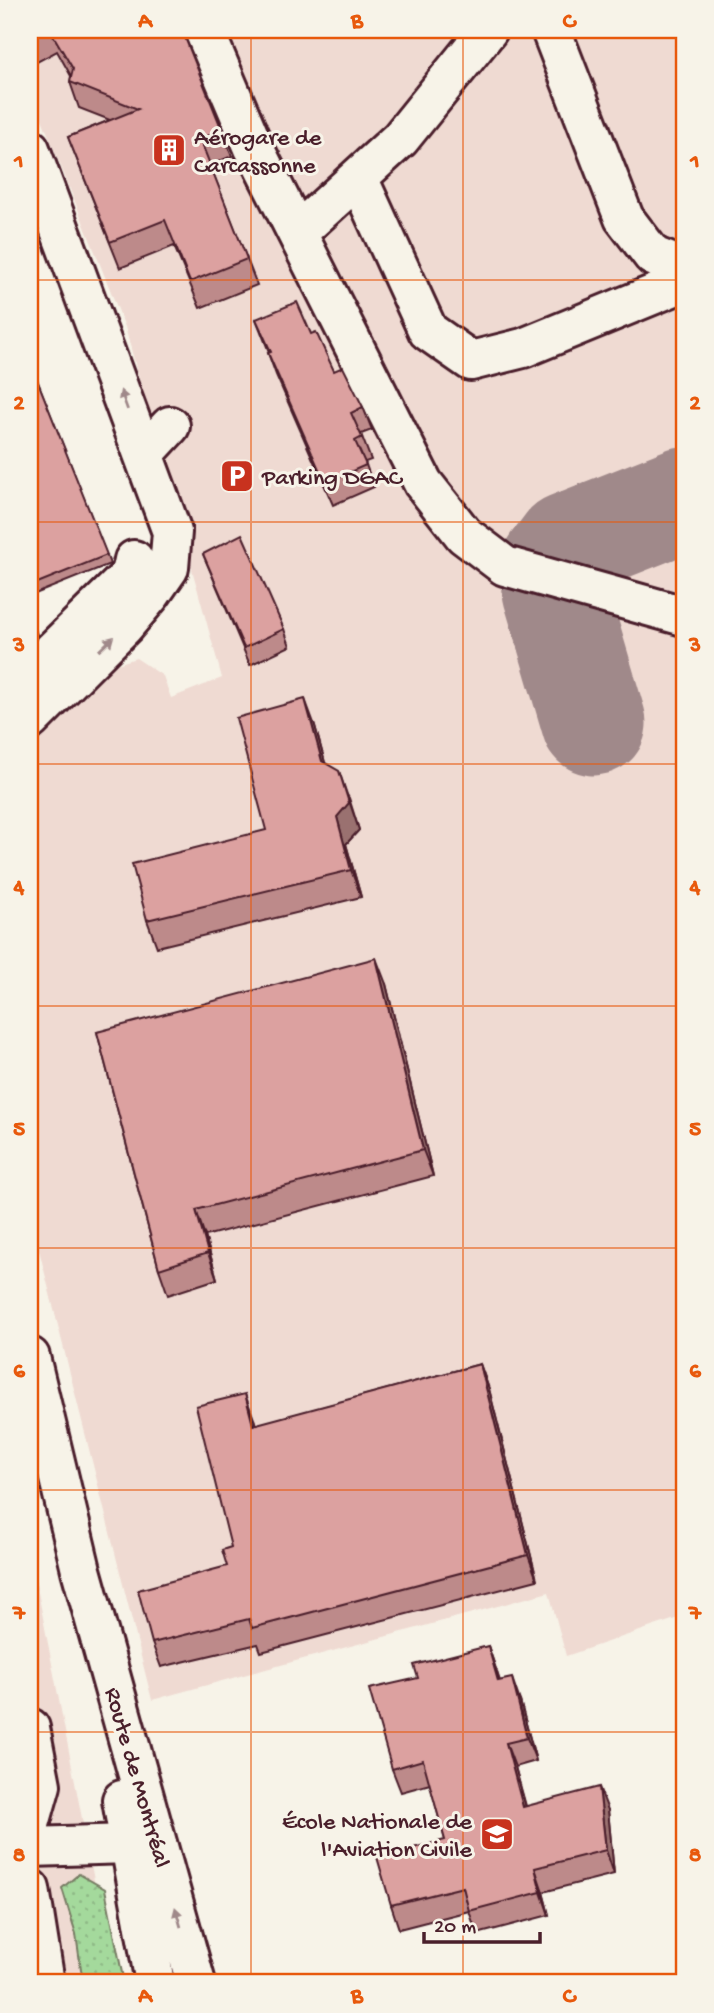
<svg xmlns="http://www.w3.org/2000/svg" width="714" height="2013" viewBox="0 0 714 2013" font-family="'Gochi Hand',sans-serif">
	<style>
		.built { fill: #efdad2 }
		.green { fill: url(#green-dots); stroke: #777c64; stroke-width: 2 }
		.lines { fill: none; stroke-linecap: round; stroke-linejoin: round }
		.taxiway { stroke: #a0898a; stroke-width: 105 }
		.minor-casing { stroke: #4a1f2b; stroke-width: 44 }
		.major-casing { stroke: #4a1f2b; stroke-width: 44 }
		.minor { stroke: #f7f3e8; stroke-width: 38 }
		.major { stroke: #f7f3e8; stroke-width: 38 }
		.wall { fill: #bd8a8a; stroke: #4a1f2b; stroke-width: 2 }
		.shaded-wall { fill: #9a7170; stroke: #4a1f2b; stroke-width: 2 }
		.building { fill: #dca1a0; stroke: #4a1f2b; stroke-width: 2 }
		.oneway { fill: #a0898a }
		.grid { fill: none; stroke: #e8590c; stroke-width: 2; stroke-opacity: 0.55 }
		.labels { text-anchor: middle; stroke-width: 6; stroke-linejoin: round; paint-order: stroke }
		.poi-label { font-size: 24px; fill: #4a1f2b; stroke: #f7f3e8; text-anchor: start }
		.street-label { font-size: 24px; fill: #4a1f2b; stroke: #f7f3e8 }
		.neatline { fill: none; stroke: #e8590c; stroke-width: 2.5 }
		.grid-label { font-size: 23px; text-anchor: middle; font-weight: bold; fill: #e8590c }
	</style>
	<defs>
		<pattern id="green-dots" width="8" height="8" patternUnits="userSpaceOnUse" patternTransform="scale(1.75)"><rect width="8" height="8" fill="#a4d99c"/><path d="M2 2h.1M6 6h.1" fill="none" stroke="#8fba87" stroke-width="1.8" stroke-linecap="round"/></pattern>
	</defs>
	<rect width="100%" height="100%" fill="#f7f3e8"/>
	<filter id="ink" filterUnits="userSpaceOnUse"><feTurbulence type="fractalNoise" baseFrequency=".0143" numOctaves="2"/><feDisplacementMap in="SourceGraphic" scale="14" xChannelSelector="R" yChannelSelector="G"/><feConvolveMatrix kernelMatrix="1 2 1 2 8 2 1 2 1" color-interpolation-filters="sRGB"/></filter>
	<g filter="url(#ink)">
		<path class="built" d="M 30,30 L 684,30 L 684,1616 L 566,1656 L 549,1592 L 152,1700 L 30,1214 L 30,744 L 111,666 L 136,658 L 163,676 L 171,698 L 222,678 L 125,327 L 30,89 Z
			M 30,1551 L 114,1983 L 30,1983 Z"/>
		<path class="green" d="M 79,1874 L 105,1889 L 124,1983 L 83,1983 L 76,1934 L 62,1888 Z"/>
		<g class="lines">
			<path class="taxiway" d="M 594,723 L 555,591 L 553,565 L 568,545 L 684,499"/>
			<g class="minor-casing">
				<path id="minor" d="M 204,30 L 254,148 L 423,483 L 464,535 L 505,566 L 684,616
					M 551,30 L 624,218 L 653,256 L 684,268
					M 30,149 L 172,532 L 169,568 L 151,594 L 124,626 L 30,720
					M 358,178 L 428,331 L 471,361 L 523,348 L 684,282
					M 297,233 L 400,139 L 488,30
					M 144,454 L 170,426
					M 30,673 L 131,574 L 134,560
					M 30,1728 L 41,1785 L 30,1824
					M 30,1847 L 130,1844
					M 30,1889 L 45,1983"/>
			</g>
			<g class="major-casing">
				<path id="major" d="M 30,1357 L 81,1570 L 196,1983
					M 122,1800 L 155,1983"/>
			</g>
			<use href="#minor" class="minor"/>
			<use href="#major" class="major"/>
		</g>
		<path class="wall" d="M 30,30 L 182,30 L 232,156 L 210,165 L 257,285 L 200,308 L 174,246 L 120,268 L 68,137 L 110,120 L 79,108 L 70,82 L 71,76 L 57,51 L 37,62 L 30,50 Z
			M 256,319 L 311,334 L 334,371 L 363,407 L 372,430 L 361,434 L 371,460 L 365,462 L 374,487 L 333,505 L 276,375 L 268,353 L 269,352 Z
			M 30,362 L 110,564 L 30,596 Z
			M 203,554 L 284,629 L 290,646 L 250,665 Z
			M 315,726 L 325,763 L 349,798 L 359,830 L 346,844 L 361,897 L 157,947 L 147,920 L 266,830 Z
			M 386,984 L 433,1176 L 205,1236 L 217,1279 L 168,1295 L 159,1269 L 97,1032 Z
			M 480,1364 L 489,1389 L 537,1580 L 261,1652 L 258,1644 L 161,1667 L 152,1643 L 227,1566 L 231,1547 L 254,1419 L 256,1425 Z
			M 488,1646 L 500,1681 L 520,1701 L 536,1761 L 515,1767 L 526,1806 L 608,1810 L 614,1874 L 543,1892 L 549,1915 L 477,1934 L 469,1911 L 399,1929 L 391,1905 L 445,1840 L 430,1784 L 401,1792 L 392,1769 L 418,1678 Z"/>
		<path class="shaded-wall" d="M 34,626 L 37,635 L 30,643 L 30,631 Z
			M 305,699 L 315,726 L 332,788 L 322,761 Z
			M 339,771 L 359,830 L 346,844 L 361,897 L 351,870 L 337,817 Z
			M 376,958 L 386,984 L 433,1176 L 423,1150 Z
			M 196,1210 L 205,1236 L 217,1279 L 208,1253 Z
			M 480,1364 L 489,1389 L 537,1580 L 528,1555 Z
			M 245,1394 L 254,1419 L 262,1450 L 253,1425 Z
			M 488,1646 L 496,1669 L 506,1705 L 498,1681 Z
			M 512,1678 L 520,1701 L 536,1761 L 527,1738 Z
			M 506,1743 L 515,1767 L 532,1830 L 523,1807 Z
			M 599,1787 L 608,1810 L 614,1874 L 606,1850 Z
			M 535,1868 L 543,1892 L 549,1915 L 541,1892 Z"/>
		<path class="building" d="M 30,30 L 38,30 L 30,35 Z
			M 50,30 L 182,30 L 222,130 L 200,139 L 247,259 L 190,282 L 165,220 L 110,242 L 68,137 L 138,109 L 70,82 L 73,69 Z
			M 297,302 L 311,334 L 316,332 L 334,371 L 343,367 L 363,407 L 351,413 L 362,437 L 355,441 L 366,465 L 325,483 L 268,353 L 271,352 L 256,319 Z
			M 30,362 L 107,555 L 30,586 Z
			M 242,534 L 284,629 L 244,648 L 203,554 Z
			M 30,616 L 34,626 L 30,631 Z
			M 305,699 L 322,761 L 339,771 L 349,803 L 337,817 L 351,870 L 147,920 L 132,864 L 266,830 L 236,718 Z
			M 376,958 L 423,1150 L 196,1210 L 208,1253 L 159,1269 L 97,1032 Z
			M 480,1364 L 528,1555 L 252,1628 L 249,1619 L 152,1643 L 138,1590 L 227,1566 L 222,1550 L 231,1547 L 196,1406 L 245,1394 L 253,1425 Z
			M 488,1646 L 498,1681 L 512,1678 L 527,1738 L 506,1743 L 523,1807 L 599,1787 L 606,1850 L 535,1868 L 541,1892 L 469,1911 L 463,1887 L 391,1905 L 377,1857 L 445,1840 L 423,1760 L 392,1769 L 369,1689 L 418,1678 L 414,1665 Z"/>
		<defs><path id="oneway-solid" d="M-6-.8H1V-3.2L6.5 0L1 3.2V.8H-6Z" transform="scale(1.75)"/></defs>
		<g class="oneway">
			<use href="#oneway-solid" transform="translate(124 400) rotate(-110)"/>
			<use href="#oneway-solid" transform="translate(106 644) rotate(-44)"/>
			<use href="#oneway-solid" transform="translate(178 1917) rotate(-106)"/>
		</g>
	</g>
	<path class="grid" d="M 251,30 L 251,1983M 463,30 L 463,1983M 30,280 L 684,280M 30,522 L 684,522M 30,764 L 684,764M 30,1006 L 684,1006M 30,1248 L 684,1248M 30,1490 L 684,1490M 30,1732 L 684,1732"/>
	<defs>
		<g id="building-square" transform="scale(1.75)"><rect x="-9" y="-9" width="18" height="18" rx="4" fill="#c8321e" stroke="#f7f3e8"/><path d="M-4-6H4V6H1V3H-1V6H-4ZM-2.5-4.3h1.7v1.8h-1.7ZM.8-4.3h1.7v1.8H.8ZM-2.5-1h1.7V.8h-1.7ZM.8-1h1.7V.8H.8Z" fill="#fff"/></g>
		<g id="parking-square" transform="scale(1.75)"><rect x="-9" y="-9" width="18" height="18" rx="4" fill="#c8321e" stroke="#f7f3e8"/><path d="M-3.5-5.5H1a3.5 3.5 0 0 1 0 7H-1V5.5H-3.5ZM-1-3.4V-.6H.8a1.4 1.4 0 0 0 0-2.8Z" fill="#fff"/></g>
		<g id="university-square" transform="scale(1.75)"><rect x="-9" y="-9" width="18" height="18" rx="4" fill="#c8321e" stroke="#f7f3e8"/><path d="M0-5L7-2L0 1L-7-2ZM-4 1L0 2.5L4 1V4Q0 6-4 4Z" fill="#fff"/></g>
	</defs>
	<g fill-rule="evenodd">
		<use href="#building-square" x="169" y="150"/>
		<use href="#parking-square" x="237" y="476"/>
		<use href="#university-square" x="497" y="1834"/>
	</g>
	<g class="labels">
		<g class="poi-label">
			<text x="194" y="144">Aérogare de<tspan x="194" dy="28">Carcassonne</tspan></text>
			<text x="262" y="484">Parking DGAC</text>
			<text x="472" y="1828" text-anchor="end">École Nationale de<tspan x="472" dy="28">l'Aviation Civile</tspan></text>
		</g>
		<g class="street-label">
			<text transform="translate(139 1777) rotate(74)" y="8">Route de Montréal</text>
		</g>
	</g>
	<rect width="714" height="2013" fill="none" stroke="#f7f3e8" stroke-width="77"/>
	<path d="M424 1932v10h116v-10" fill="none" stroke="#4a1f2b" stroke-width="3.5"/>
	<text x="434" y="1932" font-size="21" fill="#4a1f2b" stroke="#f7f3e8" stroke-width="5" paint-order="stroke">20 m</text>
	<rect x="38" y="38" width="638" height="1936" class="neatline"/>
	<g class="grid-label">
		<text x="145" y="27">A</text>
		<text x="357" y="27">B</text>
		<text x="569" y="27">C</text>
		<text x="19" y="167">1</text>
		<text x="695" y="167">1</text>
		<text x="19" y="409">2</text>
		<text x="695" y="409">2</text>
		<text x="19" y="651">3</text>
		<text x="695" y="651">3</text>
		<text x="19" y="893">4</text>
		<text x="695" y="893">4</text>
		<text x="19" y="1135">5</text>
		<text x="695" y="1135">5</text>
		<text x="19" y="1377">6</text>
		<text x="695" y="1377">6</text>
		<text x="19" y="1619">7</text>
		<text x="695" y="1619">7</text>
		<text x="19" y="1861">8</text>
		<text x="695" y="1861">8</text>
		<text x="145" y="2002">A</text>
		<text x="357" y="2002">B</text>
		<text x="569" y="2002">C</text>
	</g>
</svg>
